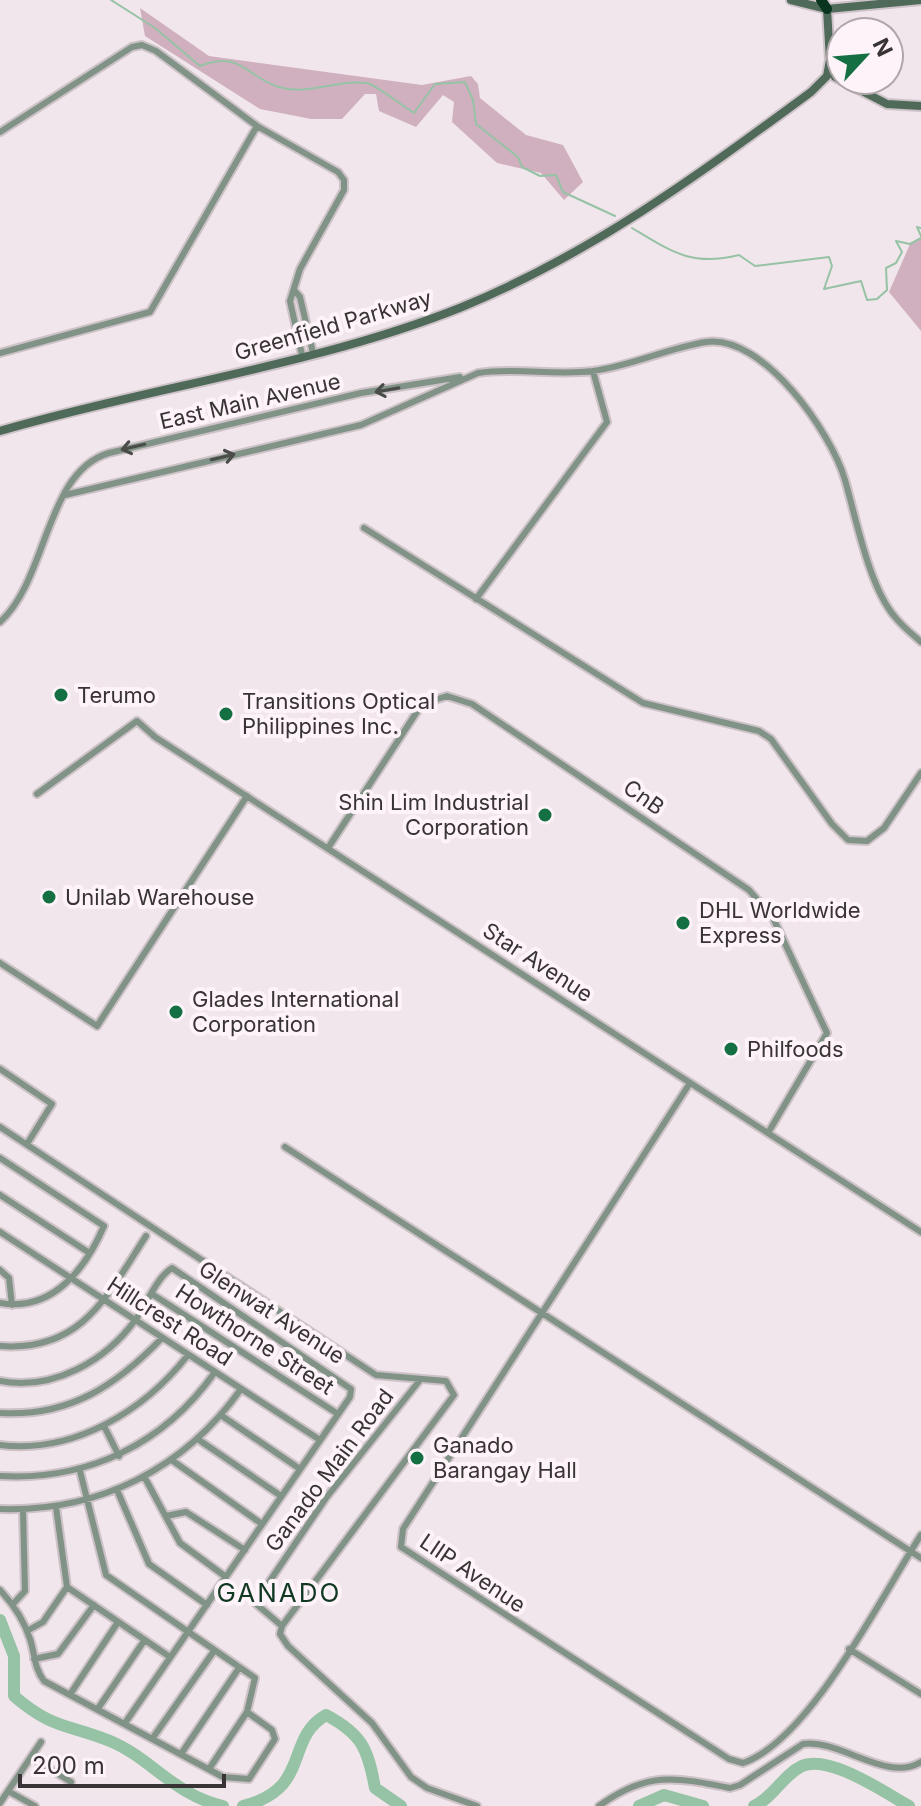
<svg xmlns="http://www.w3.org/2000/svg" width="921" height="1806" viewBox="0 0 921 1806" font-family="Inter,sans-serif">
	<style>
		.green { fill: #d0b0bf }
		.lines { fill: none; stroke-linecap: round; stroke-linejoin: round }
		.stream { stroke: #96c2a5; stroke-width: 2 }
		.river { stroke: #96c2a5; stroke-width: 12 }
		.street-casing { stroke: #ccc2c7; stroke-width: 10 }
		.secondary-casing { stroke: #ccc2c7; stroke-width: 12 }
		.highway-casing { stroke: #ccc2c7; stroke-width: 14 }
		.street { stroke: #819387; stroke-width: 6 }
		.secondary { stroke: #4f6a59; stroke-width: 8 }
		.highway { stroke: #09351f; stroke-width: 10 }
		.oneway { stroke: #4a4c4a }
		.poi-dot { fill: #146f43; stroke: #fef3f8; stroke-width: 3 }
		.labels { text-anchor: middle; stroke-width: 8; stroke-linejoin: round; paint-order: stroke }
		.street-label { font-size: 22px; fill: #383436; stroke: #fef3f8 }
		.poi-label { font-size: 22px; fill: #383436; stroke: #fef3f8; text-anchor: start }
		.quarter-label { font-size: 26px; letter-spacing: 2px; fill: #103823; stroke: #fef3f8 }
	</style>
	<rect width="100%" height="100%" fill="#f1e6eb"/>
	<path class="green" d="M 140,8 L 209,56 L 422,85 L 471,76 L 478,84 L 480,98 L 526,135 L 563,145 L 583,182 L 564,200 L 541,173 L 497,163 L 452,122 L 454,102 L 443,95 L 416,127 L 379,111 L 376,94 L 365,94 L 342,119 L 311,119 L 260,109 L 145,36 Z
		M 921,238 L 921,331 L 889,292 L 910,244 Z"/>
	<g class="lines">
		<path class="stream" d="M 111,0 L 155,28 L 200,66 C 242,50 246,77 279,87 C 308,96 338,79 367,83 C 376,85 404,107 414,113 L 435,84 L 465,82 L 473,100 L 476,124 L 518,157 L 522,167 L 540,176 L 556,175 L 563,192 L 615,216
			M 857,1 L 871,0
			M 632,228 C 672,252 692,267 739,255 L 755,266 L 829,257 L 832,266 L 824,289 L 861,281 L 867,300 L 877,299 L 887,290 L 886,268 L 896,263 L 902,252 L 896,241 L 910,244 L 921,238
			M 921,236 L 917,227 L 921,228"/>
		<path class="river" d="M 0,1620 L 14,1656 L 14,1696 C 52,1729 68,1724 110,1741 C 151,1758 174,1795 223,1806
			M 243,1806 C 312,1789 284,1739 326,1715 C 362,1734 368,1749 375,1788 L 401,1806
			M 639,1806 L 664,1795 L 703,1806
			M 754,1806 C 773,1798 783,1775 802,1766 C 829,1754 884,1792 909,1806"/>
		<g class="street-casing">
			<path id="street" d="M 0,132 L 132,47 L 142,45 L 156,51 L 257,126 L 338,172 L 344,180 L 344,190 L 300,269 L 290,301 L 302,355
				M 294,290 L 300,297 L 313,353
				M 0,353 L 150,312 L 257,126
				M 65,495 L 361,425 L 478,373 C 516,367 555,376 593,371 C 631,366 668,348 706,342 C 763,334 831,432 845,480 C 856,518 869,587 895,617 C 902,626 912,634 921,642
				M 364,528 L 643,703 L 759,731 L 771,739 L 832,824 L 848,840 L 867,841 L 884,828 L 921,773
				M 476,599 L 607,422 L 593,371
				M 0,622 C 48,579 45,472 109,453 L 361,393 L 460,377
				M 37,794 L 137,721 L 155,737 L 921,1232
				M 328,848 L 422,704 L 447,696 L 472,704 L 749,890 L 773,918 L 827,1033 L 768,1133
				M 0,963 L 97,1026 L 247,796
				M 0,1069 L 52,1104 L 27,1144
				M 690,1083 L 403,1529 L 401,1547 L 729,1759 L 743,1763 C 810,1740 882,1595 921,1535
				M 0,1127 L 376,1375 L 446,1381 L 454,1395 L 282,1626
				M 285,1147 L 921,1558
				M 0,1158 L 104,1226 C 85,1270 52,1312 0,1303
				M 0,1195 L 88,1252
				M 0,1232 L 320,1440
				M 0,1270 L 9,1278 L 12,1305
				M 152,1294 L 338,1414
				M 0,1346 C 82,1352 107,1296 146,1236
				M 420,1380 L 326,1498 L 255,1603 L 282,1626 L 280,1634 L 288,1646 L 372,1723 L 411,1777 L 427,1788 L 477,1806
				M 0,1381 C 53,1391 106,1361 136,1319 C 147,1304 156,1278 172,1268 L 351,1389 L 350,1397 L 125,1723
				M 0,1413 C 69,1417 116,1386 162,1338
				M 222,1416 L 300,1469
				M 104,1426 L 119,1456
				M 199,1440 L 281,1496
				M 0,1445 C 74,1454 144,1411 188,1355
				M 173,1461 L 262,1524
				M 0,1476 C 88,1481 164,1444 215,1372
				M 145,1478 L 180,1543 L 226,1577
				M 117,1490 L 149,1564 L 207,1605
				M 56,1507 L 67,1587 L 170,1657
				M 0,1509 C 99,1512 184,1469 241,1389
				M 166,1516 L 186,1512 L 245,1550
				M 0,1590 C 13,1604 24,1620 30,1639 C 35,1654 34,1668 44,1681 L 223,1777 L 249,1779 L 275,1739 L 272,1730 L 247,1712 L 255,1678 L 106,1575 L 80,1471
				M 13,1604 L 25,1591 L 23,1510
				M 27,1631 L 43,1622 L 67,1587
				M 849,1649 L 921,1694
				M 34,1659 L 58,1654 L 94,1605
				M 71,1693 L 118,1622
				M 99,1707 L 144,1641
				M 152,1739 L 214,1651
				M 181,1754 L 239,1668
				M 31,1757 L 71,1782
				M 209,1769 L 247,1712
				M 8,1791 L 35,1806
				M 0,1803 L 41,1742
				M 599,1806 C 647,1771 675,1777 730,1788 L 740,1785 L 803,1744 C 841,1739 886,1783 921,1762"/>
		</g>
		<g class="secondary-casing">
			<path id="secondary" d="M 791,0 L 827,9 L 921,0
				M 827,9 L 830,60 L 835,77 L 887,104 L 921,106
				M 0,431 C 150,387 318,365 462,307 C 593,253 698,175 811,92 L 827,76 L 830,60"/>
		</g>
		<g class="highway-casing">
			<path id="highway" d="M 821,0 L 827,9"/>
		</g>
		<use href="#street" class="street"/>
		<use href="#secondary" class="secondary"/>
		<use href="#highway" class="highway"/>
	</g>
	<defs><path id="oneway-shaft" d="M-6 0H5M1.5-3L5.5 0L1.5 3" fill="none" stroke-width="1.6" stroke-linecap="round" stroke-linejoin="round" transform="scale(2)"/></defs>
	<g class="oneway">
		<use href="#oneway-shaft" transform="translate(387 390) rotate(170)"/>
		<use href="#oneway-shaft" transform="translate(133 447) rotate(167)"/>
		<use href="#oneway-shaft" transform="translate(223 457) rotate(-13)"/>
	</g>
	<g class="poi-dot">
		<circle cx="61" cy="695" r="8"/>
		<circle cx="226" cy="714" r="8"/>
		<circle cx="545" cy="815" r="8"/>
		<circle cx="49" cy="897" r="8"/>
		<circle cx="683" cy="923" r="8"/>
		<circle cx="176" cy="1012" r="8"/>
		<circle cx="731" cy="1049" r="8"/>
		<circle cx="417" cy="1458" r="8"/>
	</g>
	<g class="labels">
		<g class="street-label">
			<text transform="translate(333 325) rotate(-16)" y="8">Greenfield Parkway</text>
			<text transform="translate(250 401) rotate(-13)" y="8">East Main Avenue</text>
			<text transform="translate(644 797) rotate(35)" y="8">CnB</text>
			<text transform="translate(538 962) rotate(33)" y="8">Star Avenue</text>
			<text transform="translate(272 1312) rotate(33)" y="8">Glenwat Avenue</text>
			<text transform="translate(170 1321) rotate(33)" y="8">Hillcrest Road</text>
			<text transform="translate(255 1339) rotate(33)" y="8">Howthorne Street</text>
			<text transform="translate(329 1470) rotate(-53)" y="8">Ganado Main Road</text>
			<text transform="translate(473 1573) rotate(34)" y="8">LIIP Avenue</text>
		</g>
		<g class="poi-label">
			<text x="77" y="703">Terumo</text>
			<text x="242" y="709">Transitions Optical<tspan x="242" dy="25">Philippines Inc.</tspan></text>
			<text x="529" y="810" text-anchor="end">Shin Lim Industrial<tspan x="529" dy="25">Corporation</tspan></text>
			<text x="65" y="905">Unilab Warehouse</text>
			<text x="699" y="918">DHL Worldwide<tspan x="699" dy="25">Express</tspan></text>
			<text x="192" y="1007">Glades International<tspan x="192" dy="25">Corporation</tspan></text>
			<text x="747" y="1057">Philfoods</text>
			<text x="433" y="1453">Ganado<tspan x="433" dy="25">Barangay Hall</tspan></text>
		</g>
		<g class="quarter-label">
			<text x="279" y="1602">GANADO</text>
		</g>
	</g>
	<g transform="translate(865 56) rotate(64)"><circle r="38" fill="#fef3f8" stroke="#afa7aa" stroke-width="2"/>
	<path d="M0-6L14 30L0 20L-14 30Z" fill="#146f43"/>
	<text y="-12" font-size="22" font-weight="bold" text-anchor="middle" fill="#383436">N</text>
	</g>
	<path d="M20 1774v12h204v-12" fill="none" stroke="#383436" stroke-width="4"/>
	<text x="32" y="1774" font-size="24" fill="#383436" stroke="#fef3f8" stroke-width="6" paint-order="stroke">200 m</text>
</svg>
